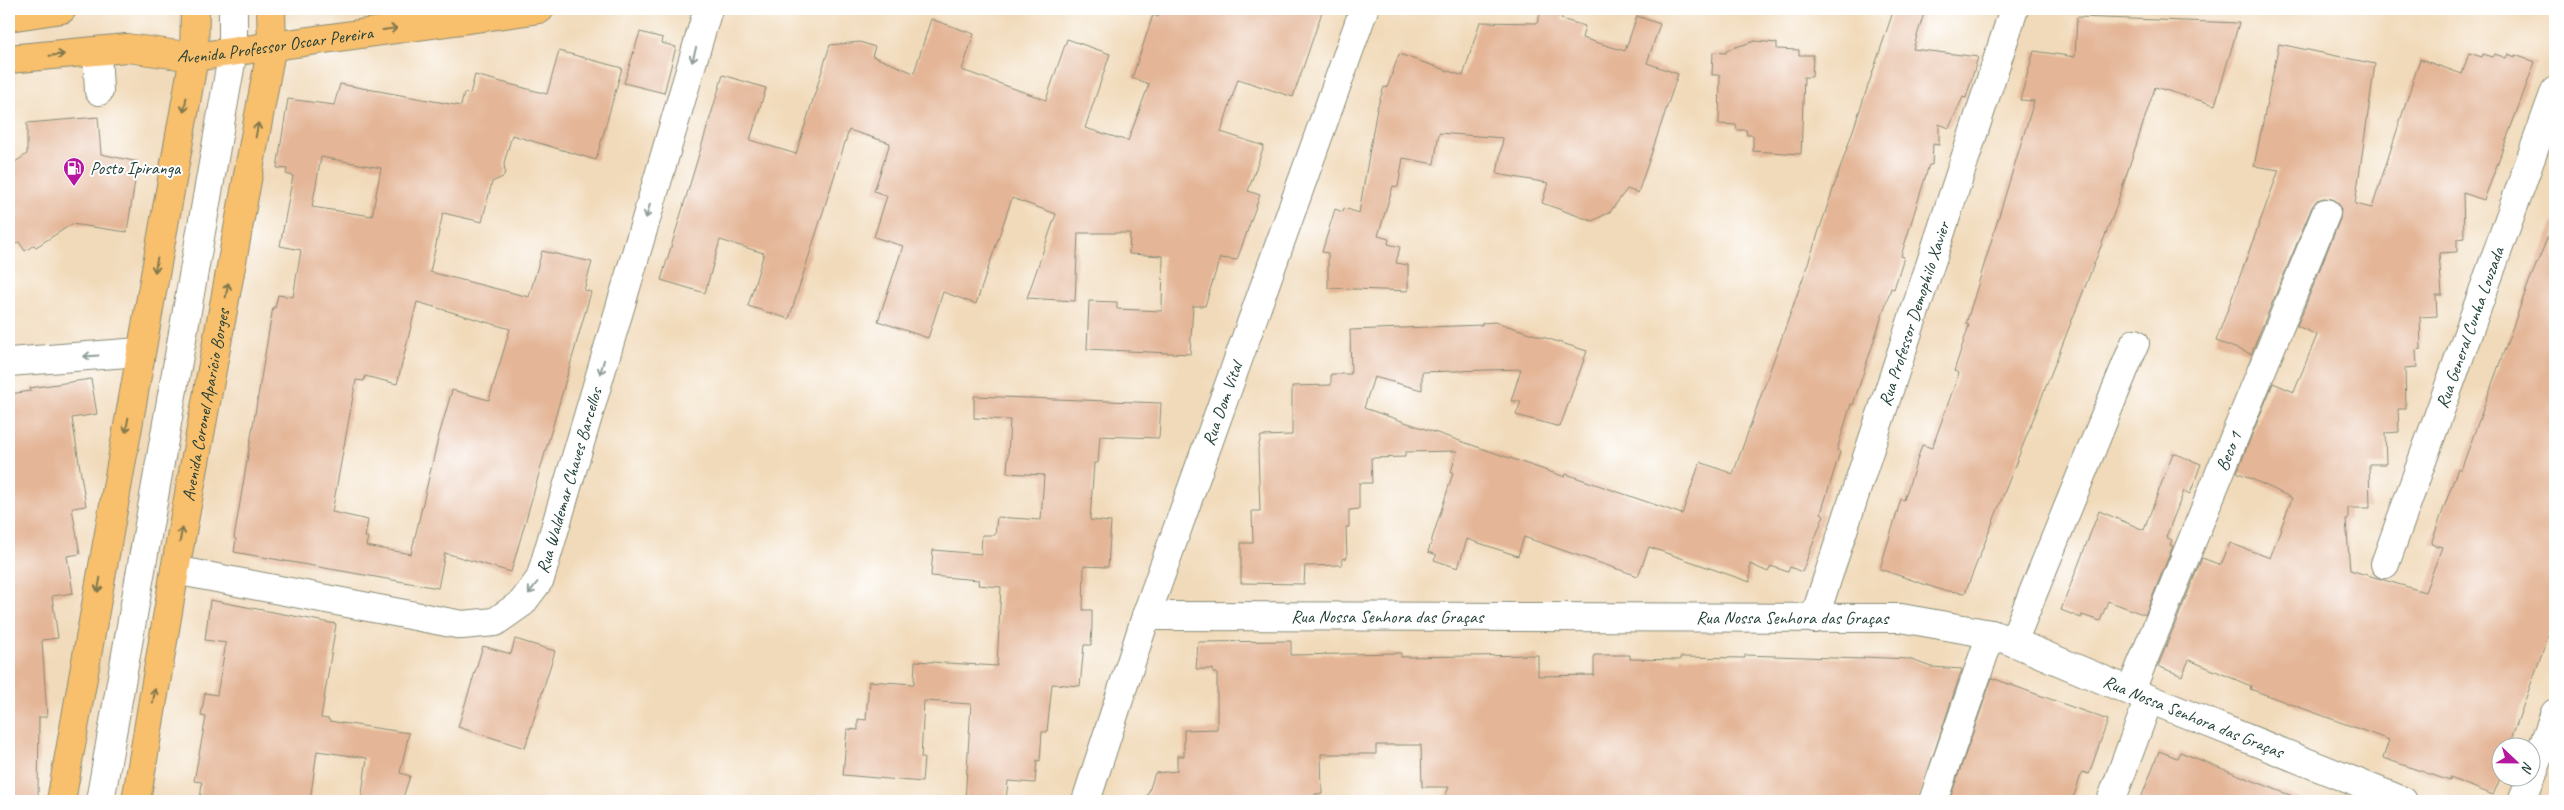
<svg xmlns="http://www.w3.org/2000/svg" width="2564" height="810" viewBox="0 0 2564 810" font-family="Caveat,sans-serif">
	<style>
		.building { fill: #e4b596; fill-rule: evenodd }
		.lines { fill: none; stroke-linecap: round; stroke-linejoin: round }
		.minor-casing { stroke: #888c77; stroke-width: 30 }
		.major-casing { stroke: #888c77; stroke-width: 30 }
		.minor { stroke: #fff; stroke-width: 28 }
		.major { stroke: #f8bf6c; stroke-width: 28 }
		.oneway { stroke: #81784d }
		.oneway2 { stroke: #8f9e9a }
		.labels { text-anchor: middle; stroke-width: 4; stroke-linejoin: round; paint-order: stroke }
		.street-label { font-size: 18px; fill: #1f3d34; stroke: #fff }
		.poi-label { font-size: 18px; fill: #1f3d34; stroke: #fff; text-anchor: start }
	</style>
	<rect width="100%" height="100%" fill="#fff"/>
	<filter id="ink" filterUnits="userSpaceOnUse"><feTurbulence type="fractalNoise" baseFrequency=".02" numOctaves="2"/><feDisplacementMap in="SourceGraphic" scale="10" xChannelSelector="R" yChannelSelector="G"/><feConvolveMatrix kernelMatrix="1 2 1 2 8 2 1 2 1" color-interpolation-filters="sRGB"/></filter>
	<filter id="wash" filterUnits="userSpaceOnUse"><feTurbulence type="fractalNoise" baseFrequency=".0096" numOctaves="4" result="noise"/><feDisplacementMap in="SourceGraphic" scale="20" xChannelSelector="R" yChannelSelector="G"/><feGaussianBlur stdDeviation="1.12" result="paint"/><feColorMatrix in="noise" values="0 0 0 0 0 0 0 0 0 0 0 0 0 0 0 0 0 1.4 0 .05"/><feComposite in="paint" operator="in"/></filter>
	<g filter="url(#wash)">
		<rect width="100%" height="100%" fill="#f1daba"/>
		<g id="blocks">
			<path class="building" d="M 1161,9 L 1323,9 L 1293,97 L 1238,79 L 1221,132 L 1264,146 L 1248,191 L 1260,195 L 1237,260 L 1220,258 L 1205,306 L 1193,306 L 1190,354 L 1087,349 L 1089,301 L 1117,302 L 1117,309 L 1162,311 L 1163,256 L 1129,254 L 1130,233 L 1078,233 L 1075,301 L 1027,298 L 1056,214 L 1012,198 L 976,304 L 943,292 L 928,338 L 878,321 L 903,246 L 874,237 L 887,196 L 874,191 L 890,143 L 849,130 L 789,319 L 748,306 L 764,253 L 720,240 L 705,293 L 661,280 L 723,75 L 766,88 L 750,140 L 796,154 L 830,45 L 860,42 L 875,47 L 872,56 L 914,73 L 931,19 L 974,34 L 962,70 L 1046,100 L 1067,39 L 1110,54 L 1085,128 L 1128,141 L 1149,84 L 1132,78 L 1153,15 L 1158,17 Z
				M 1542,9 L 1565,9 L 1561,19 L 1585,26 L 1582,38 L 1625,51 L 1637,16 L 1660,24 L 1647,63 L 1678,74 L 1638,193 L 1627,189 L 1610,212 L 1592,221 L 1542,203 L 1548,183 L 1497,174 L 1503,138 L 1439,133 L 1434,164 L 1403,158 L 1398,187 L 1393,186 L 1378,236 L 1389,239 L 1388,244 L 1400,247 L 1396,263 L 1408,265 L 1408,291 L 1328,288 L 1328,253 L 1322,252 L 1335,209 L 1343,212 L 1344,208 L 1359,213 L 1377,108 L 1384,87 L 1387,88 L 1399,54 L 1463,76 L 1480,22 L 1537,23 Z
				M 1894,9 L 1925,10 L 1913,49 L 1978,57 L 1966,98 L 1963,97 L 1949,128 L 1939,124 L 1939,145 L 1933,144 L 1932,165 L 1929,165 L 1901,256 L 1904,257 L 1894,289 L 1891,288 L 1853,405 L 1851,404 L 1837,450 L 1840,452 L 1821,513 L 1824,515 L 1802,572 L 1790,567 L 1788,572 L 1771,566 L 1768,572 L 1750,564 L 1750,582 L 1649,547 L 1638,576 L 1524,537 L 1518,556 L 1467,539 L 1458,568 L 1434,560 L 1437,555 L 1428,552 L 1453,473 L 1451,472 L 1457,451 L 1405,452 L 1405,457 L 1371,458 L 1372,483 L 1359,483 L 1359,509 L 1349,510 L 1349,527 L 1346,527 L 1347,558 L 1342,559 L 1342,565 L 1305,566 L 1304,584 L 1241,583 L 1241,543 L 1253,543 L 1252,511 L 1260,511 L 1258,449 L 1261,436 L 1292,435 L 1292,386 L 1331,385 L 1331,374 L 1351,374 L 1350,330 L 1482,325 L 1482,323 L 1495,322 L 1587,351 L 1560,427 L 1516,415 L 1521,401 L 1511,401 L 1521,369 L 1422,372 L 1422,390 L 1374,377 L 1364,408 L 1565,477 L 1566,474 L 1682,514 L 1700,462 L 1733,474 L 1803,278 Z
				M 2077,17 L 2239,23 L 2215,105 L 2155,87 L 2114,213 L 1965,593 L 1941,590 L 1880,569 L 1901,499 L 1904,500 L 1922,445 L 1932,448 L 1959,373 L 1954,371 L 1969,325 L 1966,324 L 2034,101 L 2020,100 L 2034,51 L 2075,57 Z
				M 640,32 L 663,38 L 662,43 L 676,47 L 664,93 L 624,83 Z
				M 1755,41 L 1777,43 L 1777,49 L 1799,50 L 1799,55 L 1813,55 L 1812,77 L 1804,77 L 1801,154 L 1753,151 L 1753,135 L 1747,135 L 1746,130 L 1737,130 L 1736,125 L 1719,124 L 1720,75 L 1712,75 L 1713,52 L 1726,53 L 1726,50 Z
				M 2279,44 L 2375,64 L 2355,204 L 2372,208 L 2420,59 L 2462,74 L 2469,53 L 2482,57 L 2483,54 L 2493,57 L 2495,54 L 2506,58 L 2508,54 L 2515,57 L 2515,55 L 2535,62 L 2484,200 L 2463,193 L 2464,238 L 2457,239 L 2457,252 L 2439,253 L 2442,295 L 2436,295 L 2437,316 L 2420,317 L 2421,349 L 2416,350 L 2417,367 L 2405,368 L 2406,409 L 2398,409 L 2399,432 L 2385,433 L 2386,464 L 2369,464 L 2370,508 L 2348,508 L 2348,520 L 2346,520 L 2350,570 L 2425,592 L 2442,547 L 2431,544 L 2458,468 L 2461,470 L 2529,282 L 2555,220 L 2555,617 L 2508,748 L 2502,748 L 2502,774 L 2493,795 L 2450,778 L 2450,781 L 2383,758 L 2389,740 L 2250,689 L 2251,686 L 2189,660 L 2182,676 L 2158,666 L 2202,558 L 2221,565 L 2230,543 L 2270,558 L 2292,498 L 2237,472 L 2273,383 L 2294,392 L 2317,335 L 2297,326 L 2340,219 L 2341,210 L 2338,203 L 2332,199 L 2324,198 L 2317,200 L 2312,207 L 2251,354 L 2216,341 L 2279,170 L 2254,166 Z
				M 559,51 L 622,68 L 596,160 L 512,135 L 504,163 L 505,172 L 503,177 L 492,182 L 482,222 L 443,213 L 430,272 L 529,297 L 542,251 L 592,262 L 584,290 L 591,292 L 511,572 L 445,553 L 438,588 L 234,552 L 236,539 L 234,538 L 273,307 L 275,308 L 278,295 L 293,297 L 301,250 L 280,246 L 293,176 L 286,174 L 287,169 L 277,168 L 288,99 L 334,105 L 340,84 L 461,106 L 464,93 L 470,94 L 475,75 L 547,94 ZM 321,157 L 381,168 L 372,216 L 312,207 ZM 417,302 L 510,329 L 489,400 L 452,390 L 438,439 L 411,554 L 366,546 L 368,537 L 365,537 L 368,520 L 332,512 L 356,380 L 364,381 L 365,376 L 397,384 Z
				M 98,117 L 101,154 L 138,162 L 127,232 L 72,224 L 36,247 L 34,245 L 25,251 L 19,242 L 9,248 L 9,166 L 27,154 L 27,123 Z
				M 91,379 L 97,414 L 72,418 L 86,506 L 72,508 L 80,554 L 67,556 L 73,593 L 52,596 L 58,638 L 42,640 L 47,717 L 39,717 L 38,799 L 9,798 L 9,394 L 31,391 L 30,388 Z
				M 974,396 L 1161,403 L 1159,438 L 1100,436 L 1098,463 L 1094,463 L 1090,520 L 1111,522 L 1108,567 L 1084,566 L 1083,610 L 1092,610 L 1092,624 L 1091,645 L 1084,645 L 1080,686 L 1052,684 L 1047,732 L 1042,732 L 1040,761 L 1037,760 L 1035,783 L 1008,781 L 1006,801 L 965,801 L 971,704 L 924,701 L 921,758 L 924,758 L 922,782 L 843,775 L 847,729 L 858,730 L 858,719 L 866,720 L 869,681 L 914,684 L 915,661 L 997,666 L 1001,587 L 978,585 L 979,580 L 931,576 L 933,550 L 981,554 L 982,535 L 995,535 L 997,517 L 1041,520 L 1044,475 L 1007,473 L 1010,420 L 974,418 Z
				M 2173,453 L 2201,464 L 2190,494 L 2184,491 L 2166,537 L 2172,540 L 2170,545 L 2173,546 L 2145,615 L 2108,601 L 2100,621 L 2082,615 L 2081,618 L 2061,610 L 2099,511 L 2144,530 Z
				M 210,600 L 336,624 L 321,718 L 329,719 L 329,721 L 409,733 L 400,773 L 410,776 L 402,801 L 361,801 L 367,758 L 317,751 L 310,801 L 200,801 L 202,782 L 194,781 L 206,717 L 201,716 L 205,693 L 217,695 L 226,643 L 205,640 Z
				M 515,639 L 555,651 L 525,748 L 458,727 L 483,646 L 511,654 Z
				M 1291,641 L 1291,655 L 1401,653 L 1401,657 L 1538,655 L 1538,676 L 1594,675 L 1594,655 L 1630,655 L 1630,659 L 1680,660 L 1680,657 L 1745,658 L 1745,655 L 1864,659 L 1863,657 L 1909,659 L 1931,667 L 1962,669 L 1918,801 L 1443,801 L 1449,787 L 1422,787 L 1421,745 L 1376,745 L 1376,754 L 1321,754 L 1322,794 L 1315,794 L 1315,801 L 1174,801 L 1174,796 L 1147,797 L 1155,773 L 1177,771 L 1177,756 L 1184,756 L 1184,730 L 1217,729 L 1217,673 L 1213,673 L 1213,669 L 1196,669 L 1198,642 Z
				M 1992,678 L 2108,720 L 2089,774 L 2082,772 L 2072,801 L 1949,801 Z
				M 2159,751 L 2177,758 L 2180,752 L 2300,799 L 2299,801 L 2140,801 Z"/>
		</g>
	</g>
	<g filter="url(#ink)">
		<use href="#blocks" fill-opacity="0" stroke="#888c77" stroke-width="1"/>
		<g class="lines">
			<g class="minor-casing">
				<g id="minor">
					<path d="M 97,51 L 99,91"/>
					<path d="M 9,362 L 140,352"/>
					<path id="s1" d="M 2385,564 L 2555,91"/>
					<path id="s2" d="M 175,570 L 462,625 L 495,622 L 522,603 L 540,579 L 708,9"/>
					<path id="s3" d="M 1146,616 L 1901,618 L 1991,634 L 2013,642 L 2149,699 L 2403,801"/>
					<path id="s4" d="M 1814,619 L 2014,9"/>
					<path d="M 2013,642 L 2135,343"/>
					<path id="s5" d="M 2131,690 L 2326,213"/>
					<path d="M 2532,776 L 2555,713"/>
					<path d="M 100,801 L 233,51 L 233,9"/>
					<path id="s6" d="M 1086,801 L 1146,616 L 1364,9"/>
					<path d="M 1933,801 L 1991,634"/>
					<path d="M 2111,801 L 2149,699"/>
					<path d="M 2522,801 L 2531,778"/>
				</g>
			</g>
			<g class="major-casing">
				<g id="major">
					<path d="M 9,17 L 62,9"/>
					<path id="s7" d="M 9,59 L 127,48 L 194,57 L 540,9"/>
					<path d="M 61,801 L 194,57 L 195,9"/>
					<path id="s8" d="M 136,801 L 175,570 L 272,45 L 271,9"/>
				</g>
			</g>
			<use href="#minor" class="minor"/>
			<use href="#major" class="major"/>
		</g>
		<defs><path id="oneway-shaft" d="M-6 0H5M1.5-3L5.5 0L1.5 3" fill="none" stroke-width="1.6" stroke-linecap="round" stroke-linejoin="round" transform="scale(1.25)"/></defs>
		<g class="oneway">
			<use href="#oneway-shaft" transform="translate(390 29) rotate(-8)"/>
			<use href="#oneway-shaft" transform="translate(57 55) rotate(-6)"/>
			<use href="#oneway-shaft" transform="translate(185 105) rotate(100)"/>
			<use href="#oneway-shaft" transform="translate(257 130) rotate(-80)"/>
			<use href="#oneway-shaft" transform="translate(156 265) rotate(100)"/>
			<use href="#oneway-shaft" transform="translate(227 290) rotate(-80)"/>
			<use href="#oneway-shaft" transform="translate(127 425) rotate(100)"/>
			<use href="#oneway-shaft" transform="translate(181 535) rotate(-80)"/>
			<use href="#oneway-shaft" transform="translate(99 585) rotate(100)"/>
			<use href="#oneway-shaft" transform="translate(154 696) rotate(-81)"/>
		</g>
		<g class="oneway2">
			<use href="#oneway-shaft" transform="translate(694 55) rotate(106)"/>
			<use href="#oneway-shaft" transform="translate(648 211) rotate(106)"/>
			<use href="#oneway-shaft" transform="translate(91 356) rotate(176)"/>
			<use href="#oneway-shaft" transform="translate(602 367) rotate(106)"/>
			<use href="#oneway-shaft" transform="translate(533 588) rotate(127)"/>
		</g>
	</g>
	<defs>
		<g id="fuel-pin" transform="scale(1.125)"><path d="M0 17L-7.5 6A9.5 9.5 0 1 1 7.5 6Z" fill="#b5179e" stroke="#fff"/><path d="M-5.5-6h7V0h2V4h1.3V-2.5L3-4.5l.8-.8L6-3V5H2.5V1h-1V6h-7ZM-4.2-4.7v3.2H.2V-4.7Z" fill="#fff"/></g>
	</defs>
	<g fill-rule="evenodd">
		<use href="#fuel-pin" x="74" y="168"/>
	</g>
	<g class="labels">
		<g class="street-label">
			<text dy="6" stroke="none"><textPath href="#s7" startOffset="268">Avenida Professor Oscar Pereira</textPath></text>
			<text dy="6" stroke="none"><textPath href="#s4" startOffset="321">Rua Professor Demophilo Xavier</textPath></text>
			<text dy="6" stroke="none"><textPath href="#s1" startOffset="251">Rua General Cunha Louzada</textPath></text>
			<text dy="6" stroke="none"><textPath href="#s6" startOffset="420">Rua Dom Vital</textPath></text>
			<text dy="6" stroke="none"><textPath href="#s8" startOffset="402">Avenida Coronel Aparício Borges</textPath></text>
			<text dy="6" stroke="none"><textPath href="#s5" startOffset="258">Beco 1</textPath></text>
			<text dy="6" stroke="none"><textPath href="#s2" startOffset="491">Rua Waldemar Chaves Barcellos</textPath></text>
			<text dy="6" stroke="none"><textPath href="#s3" startOffset="241">Rua Nossa Senhora das Graças</textPath></text>
			<text dy="6" stroke="none"><textPath href="#s3" startOffset="646">Rua Nossa Senhora das Graças</textPath></text>
			<text dy="6" stroke="none"><textPath href="#s3" startOffset="1065">Rua Nossa Senhora das Graças</textPath></text>
		</g>
		<g class="poi-label">
			<text x="90" y="174">Posto Ipiranga</text>
		</g>
	</g>
	<rect width="2564" height="810" fill="none" stroke="#fff" stroke-width="30"/>
	<g transform="translate(2516 762) rotate(112)"><circle r="24" fill="#ffffff" stroke="#a5b1ae"/>
	<path d="M0-4L9 19L0 12L-9 19Z" fill="#b5179e"/>
	<text y="-8" font-size="14" font-weight="bold" text-anchor="middle" fill="#1f3d34">N</text>
	</g>
</svg>
